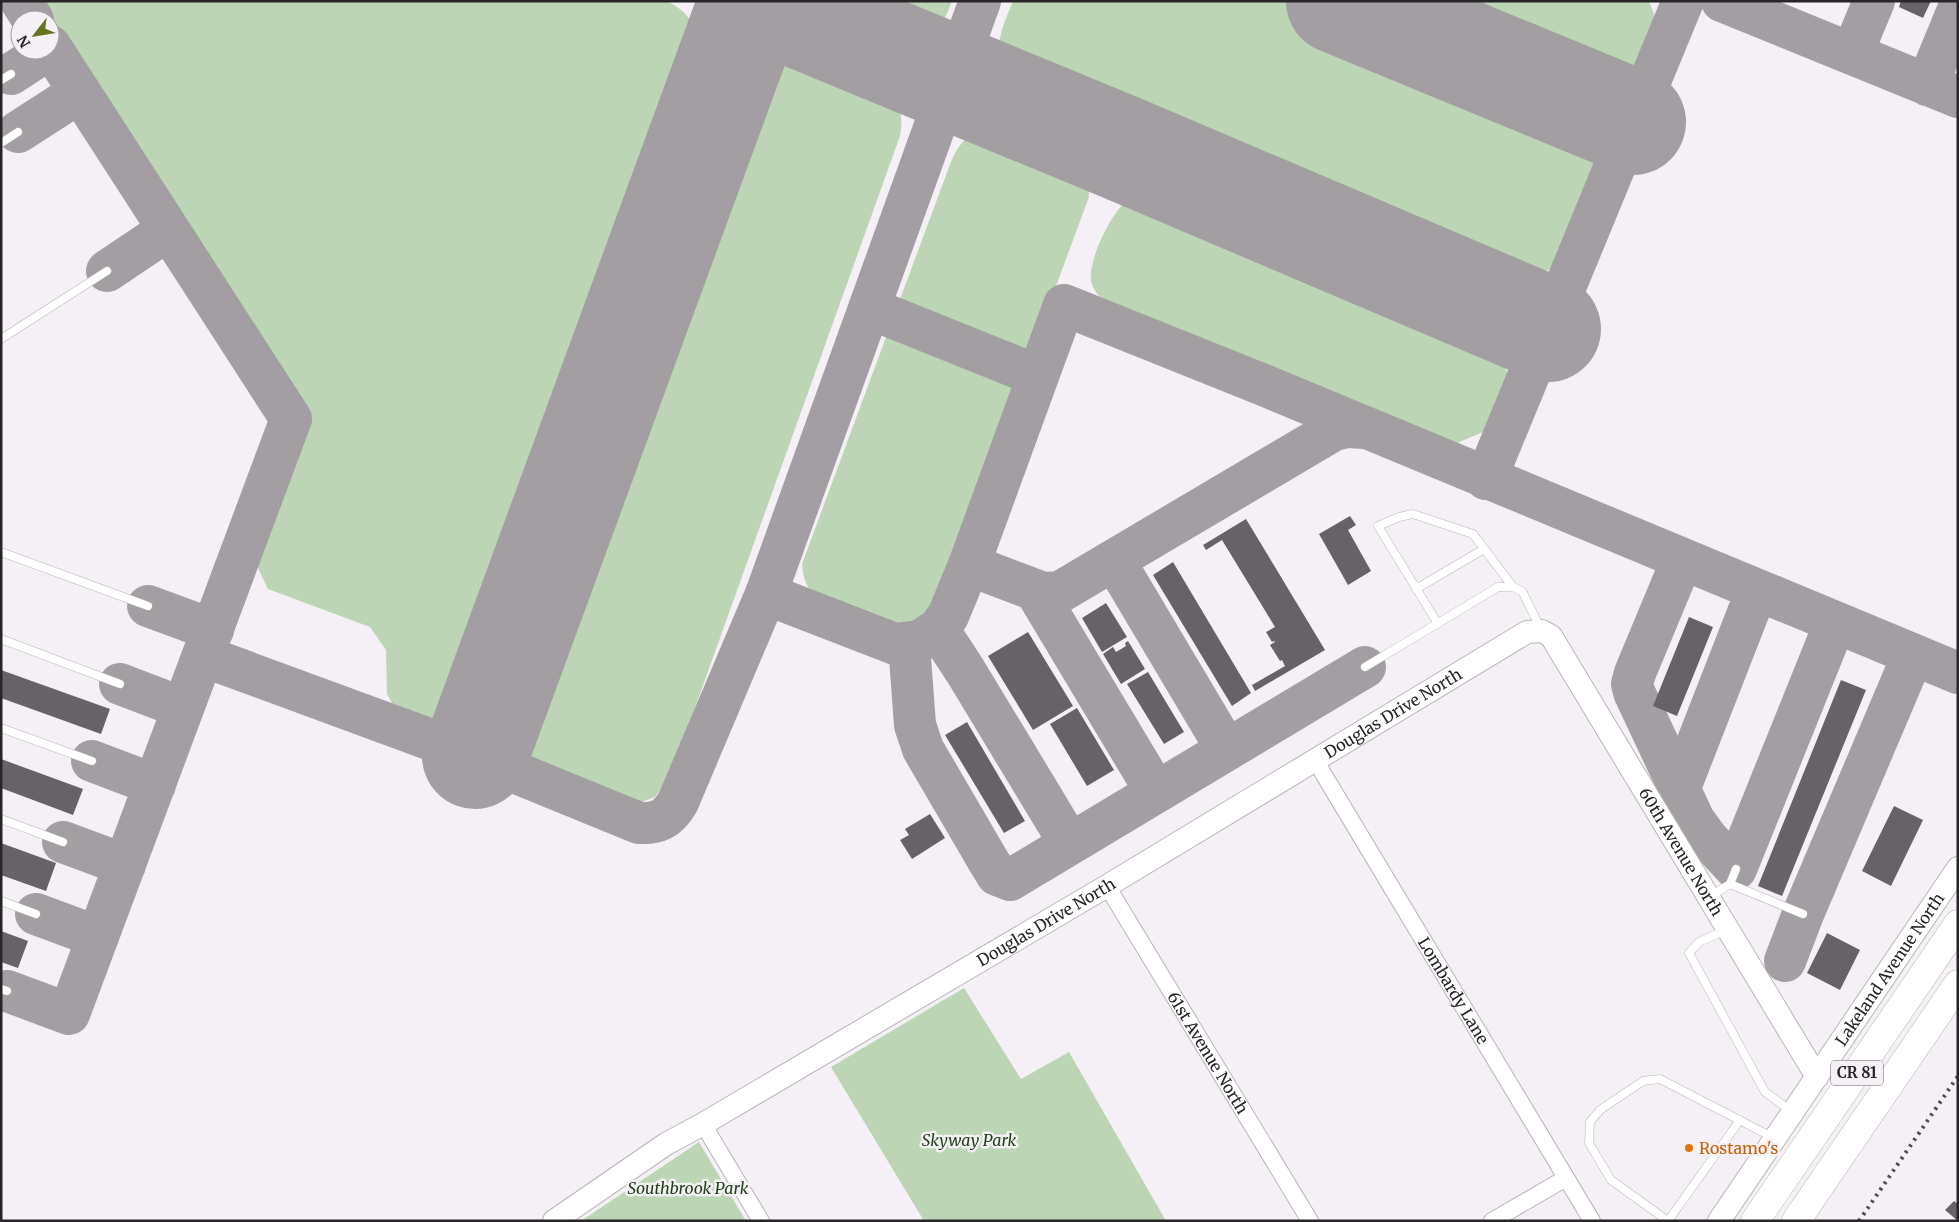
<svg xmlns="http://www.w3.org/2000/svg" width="1959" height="1222" viewBox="0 0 1959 1222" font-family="Merriweather,serif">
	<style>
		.green { fill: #bbd5b5 }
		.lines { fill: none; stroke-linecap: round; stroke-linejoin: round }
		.taxiway { stroke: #a29ea2; stroke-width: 42 }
		.runway { stroke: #a29ea2; stroke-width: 106 }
		.building { fill: #666266 }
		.lane-casing { stroke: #b9b5ba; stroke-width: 9 }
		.street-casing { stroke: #b9b5ba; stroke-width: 18 }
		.secondary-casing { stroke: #b9b5ba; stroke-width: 24 }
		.highway-casing { stroke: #b9b5ba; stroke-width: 29 }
		.lane { stroke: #fff; stroke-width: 8 }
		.street { stroke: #fff; stroke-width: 16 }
		.secondary { stroke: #fff; stroke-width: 22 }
		.highway { stroke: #fff; stroke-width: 28 }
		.rail { stroke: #504d50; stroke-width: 4; stroke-dasharray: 2.5 5; stroke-linecap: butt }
		.food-dot { fill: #e8710a; stroke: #f5f0f5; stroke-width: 2 }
		.labels { text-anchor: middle; stroke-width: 5; stroke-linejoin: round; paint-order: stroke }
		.shield { fill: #f5f0f5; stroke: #656265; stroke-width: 1 }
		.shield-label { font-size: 15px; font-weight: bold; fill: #272527 }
		.street-label { font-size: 16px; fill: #272527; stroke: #f5f0f5 }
		.park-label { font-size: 16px; font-style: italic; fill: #1f4315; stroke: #f5f0f5 }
		.food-label { font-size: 16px; fill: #c56008; stroke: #f5f0f5; text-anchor: start }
	</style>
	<rect width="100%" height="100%" fill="#f5f0f5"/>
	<path class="green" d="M 41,1 L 667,1 C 700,18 699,37 693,70 L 460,711 L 436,727 L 397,712 L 387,694 L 386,650 L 370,627 L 268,589 L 256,564 L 303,437 L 290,395 Z
		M 819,1 L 952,1 C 943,25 935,40 907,37 Z
		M 1013,1 L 1649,1 L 1659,28 L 1560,265 L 1516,283 L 1481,272 C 1354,220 1226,168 1099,114 C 1074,103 1022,93 1007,73 C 990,50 1004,24 1013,1 Z
		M 787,51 L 799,54 C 818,62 884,85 894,99 C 903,110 902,123 900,136 L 677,758 L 663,787 L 655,797 L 642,802 L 623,802 L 532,762 L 520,746 L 517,736 L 756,76 C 764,61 771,56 787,51 Z
		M 977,132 L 1010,139 L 1074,165 C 1086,173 1089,182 1089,197 L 935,613 C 925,623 916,628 901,630 C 878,621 831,608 813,593 C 805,586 803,574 802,564 L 952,159 C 959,146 963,138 977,132 Z
		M 1142,196 L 1159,200 L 1492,335 L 1511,382 L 1495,427 L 1450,446 L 1107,304 C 1100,297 1093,291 1091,281 C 1088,260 1112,210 1130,198 C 1134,196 1138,196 1142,196 Z
		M 964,988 L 1021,1079 L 1069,1052 L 1166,1221 L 924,1221 L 831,1067 Z
		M 699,1142 L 746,1221 L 581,1221 Z"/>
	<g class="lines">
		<path class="taxiway" d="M 21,1 L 33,20
			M 1722,1 L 1958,97
			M 1852,54 L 1874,1
			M 11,74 L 48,50
			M 1927,85 L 1958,10
			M 18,132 L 80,92
			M 107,271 L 168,230
			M 869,308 L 1038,376
			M 1486,479 L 1683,1
			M 1114,560 L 1227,750
			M 1682,560 L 1635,673 L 1632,684 L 1634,692 L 1694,820 L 1707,838 L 1736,869 L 1835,623
			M 969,565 L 1043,593 L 1060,592 L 1334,430 L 1347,427 L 1365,428
			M 1035,590 L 1156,792
			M 766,594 L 895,644 L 920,641 L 938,629 L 948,616 L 969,565 L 1064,305 L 1266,386 L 1958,673
			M 148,606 L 213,630
			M 938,629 L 966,672 L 1070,844
			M 909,644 L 915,725 L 923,749 L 989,862 L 997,875 L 1010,880 L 1365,667
			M 203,656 L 475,756 L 639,823 C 658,824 668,819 678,802 L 766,594 L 980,1
			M 120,684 L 183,708
			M 92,761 L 155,785
			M 1679,790 L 1757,590
			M 63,842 L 125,865
			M 36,914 L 98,937
			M 1785,961 L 1803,914 L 1913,655
			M 7,991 L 69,1014 L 291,419 L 50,46"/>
		<path class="runway" d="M 766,1 L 1122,148 L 1548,329
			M 1339,1 L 1633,122
			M 475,756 L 752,1"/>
	</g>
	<path class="building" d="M 1901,1 L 1931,1 L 1923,18 L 1899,7 Z
		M 1350,516 L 1356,525 L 1348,530 L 1371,571 L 1348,585 L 1319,534 Z
		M 1246,519 L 1325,650 L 1255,691 L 1252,685 L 1285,666 L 1282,660 L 1280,661 L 1270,645 L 1275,642 L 1274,641 L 1272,642 L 1266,632 L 1275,627 L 1222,540 L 1206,550 L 1203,545 Z
		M 1173,562 L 1251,693 L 1232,706 L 1153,575 Z
		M 1106,603 L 1127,637 L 1102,652 L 1082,618 Z
		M 1689,617 L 1713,627 L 1677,716 L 1653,706 Z
		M 1028,632 L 1073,706 L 1033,730 L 988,656 Z
		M 1128,641 L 1145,669 L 1121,684 L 1103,654 L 1113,647 L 1116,652 L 1126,646 L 1125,643 Z
		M 1,670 L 110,709 L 101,734 L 1,698 Z
		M 1148,672 L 1184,732 L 1164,744 L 1127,684 Z
		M 1841,680 L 1866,690 L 1782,896 L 1758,886 Z
		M 1077,708 L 1114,770 L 1087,786 L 1050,724 Z
		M 967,722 L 1025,821 L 1004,833 L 945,735 Z
		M 1,759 L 83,789 L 73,815 L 1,788 Z
		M 1894,806 L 1923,820 L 1891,886 L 1862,871 Z
		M 930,814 L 945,838 L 912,859 L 900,840 L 909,835 L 905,829 Z
		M 1,843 L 56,863 L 46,891 L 1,875 Z
		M 1,931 L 28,941 L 18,968 L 1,962 Z
		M 1827,933 L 1860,950 L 1840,990 L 1807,973 Z
		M 1954,1201 L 1958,1204 L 1958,1221 L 1945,1210 Z"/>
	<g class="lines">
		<g class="lane-casing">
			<path id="lane" d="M 1,80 L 11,74
				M 1,143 L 18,132
				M 1,339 L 107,271
				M 1,552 L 148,606
				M 1416,589 L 1484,549
				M 1438,624 L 1378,526 L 1399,517 L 1413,514 L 1473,534 L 1513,587
				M 1,639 L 120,684
				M 1365,667 L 1498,587 L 1513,587 L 1522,591 L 1541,629
				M 1,728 L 92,761
				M 1,819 L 63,842
				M 1730,884 L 1803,914
				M 1711,896 L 1730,884 L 1736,869
				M 1,901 L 36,914
				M 1726,930 L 1699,942 L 1689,953 L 1765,1092 L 1791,1111
				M 1,989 L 7,991
				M 1740,1120 L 1668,1221 L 1611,1180 L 1589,1143 L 1590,1122 L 1600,1110 L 1643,1081 L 1660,1079 L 1772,1137"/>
		</g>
		<g class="street-casing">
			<g id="street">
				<path id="s1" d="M 1315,760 L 1592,1221"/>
				<path id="s2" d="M 1107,886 L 1310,1221"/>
				<path d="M 703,1124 L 761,1221"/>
				<path d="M 1492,1221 L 1566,1178"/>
			</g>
		</g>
		<g class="secondary-casing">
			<g id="secondary">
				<path id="s3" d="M 554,1221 L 666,1144 L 703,1124 L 1107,886 L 1527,632 L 1542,631 L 1551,636 L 1817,1077"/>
				<path id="s4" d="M 1719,1221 L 1958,868"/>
			</g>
		</g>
		<g class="highway-casing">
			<path id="highway" d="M 1755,1221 L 1958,924
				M 1796,1221 L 1958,984"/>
		</g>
		<use href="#lane" class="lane"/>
		<use href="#street" class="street"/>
		<use href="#secondary" class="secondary"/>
		<use href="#highway" class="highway"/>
		<path class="rail" d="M 1859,1221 L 1958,1076"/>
	</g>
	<circle class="food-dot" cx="1689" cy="1148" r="5"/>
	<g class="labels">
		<rect class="shield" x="1831" y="1060.5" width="52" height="25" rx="4"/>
		<g class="shield-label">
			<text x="1857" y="1078">CR 81</text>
		</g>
		<g class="street-label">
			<text dy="6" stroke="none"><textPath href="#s3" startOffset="981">Douglas Drive North</textPath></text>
			<text dy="6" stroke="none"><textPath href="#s3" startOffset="1415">60th Avenue North</textPath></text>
			<text dy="6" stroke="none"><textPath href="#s3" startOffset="576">Douglas Drive North</textPath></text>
			<text dy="6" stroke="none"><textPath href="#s4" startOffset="304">Lakeland Avenue North</textPath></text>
			<text dy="6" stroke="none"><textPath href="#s1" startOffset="269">Lombardy Lane</textPath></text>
			<text dy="6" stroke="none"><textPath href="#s2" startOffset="195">61st Avenue North</textPath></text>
		</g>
		<g class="park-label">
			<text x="969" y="1146">Skyway Park</text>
			<text x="688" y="1194">Southbrook Park</text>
		</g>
		<g class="food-label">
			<text x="1699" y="1154">Rostamo's</text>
		</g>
	</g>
	<rect width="1959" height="1222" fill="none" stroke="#272527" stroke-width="5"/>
	<g transform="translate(35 35) rotate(239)"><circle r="24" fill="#f5f0f5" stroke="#a39fa3"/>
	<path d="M0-4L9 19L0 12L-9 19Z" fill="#667420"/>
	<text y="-8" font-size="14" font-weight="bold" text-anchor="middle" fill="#272527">N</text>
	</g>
</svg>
